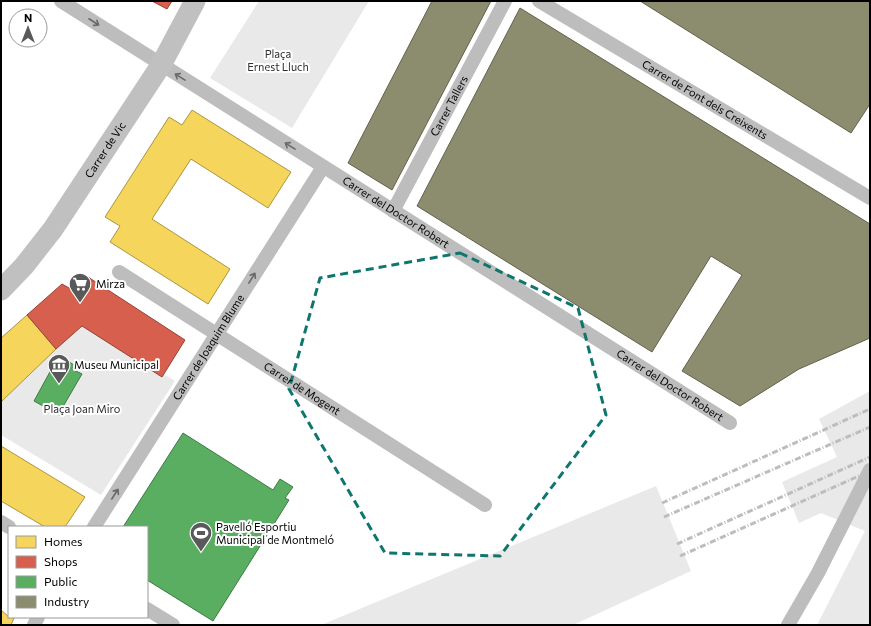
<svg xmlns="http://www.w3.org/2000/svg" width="871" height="626" viewBox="0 0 871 626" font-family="Commissioner,sans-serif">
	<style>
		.green { fill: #e9e9e9 }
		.homes { fill: #f6d55c; stroke: #ac9540 }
		.shops { fill: #d6604d; stroke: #964336 }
		.public { fill: #5aae61; stroke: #3f7a44 }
		.industry { fill: #8c8c6e; stroke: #62624d }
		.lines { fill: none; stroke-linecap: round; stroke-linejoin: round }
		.street { stroke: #bdbdbd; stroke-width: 14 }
		.secondary { stroke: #c0c0c0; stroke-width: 21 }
		.rail { stroke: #bdbdbd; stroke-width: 3; stroke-dasharray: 6 2 1 2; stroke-linecap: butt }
		.oneway { stroke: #686868 }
		.marked { fill: none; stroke: #0f766e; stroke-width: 3; stroke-dasharray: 8 5; stroke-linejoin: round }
		.labels { text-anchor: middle; stroke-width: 4; stroke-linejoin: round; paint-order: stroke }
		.park-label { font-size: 11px; fill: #2e2e2e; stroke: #fff }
		.street-label { font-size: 11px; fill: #000; stroke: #fff }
		.poi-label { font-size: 11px; fill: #000; stroke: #fff; text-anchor: start }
	</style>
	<rect width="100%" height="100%" fill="#fff"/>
	<path class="green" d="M 259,1 L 369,1 L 292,128 L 210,78 Z
		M 83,324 L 175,381 L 101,495 L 1,435 L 1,396 Z
		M 870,391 L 870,625 L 817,625 L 865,531 L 821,513 L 799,523 L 782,482 L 837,457 L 819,419 Z
		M 656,486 L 691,571 L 573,625 L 321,625 Z"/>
	<path class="homes" d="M 192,110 L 291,172 L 268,208 L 191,159 L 152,219 L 230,269 L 208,304 L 110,242 L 120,226 L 105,217 L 169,117 L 182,125 Z
		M 27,315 L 56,349 L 1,402 L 1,338 Z
		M 1,446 L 85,497 L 65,527 L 45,527 L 1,501 Z
		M 1,610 L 9,617 L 14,618 L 11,625 L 1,625 Z"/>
	<path class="shops" d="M 152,1 L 172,1 L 167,9 Z
		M 88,277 L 185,340 L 162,377 L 82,326 L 56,349 L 27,315 L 62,284 L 78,293 Z"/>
	<path class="public" d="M 57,359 L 64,363 L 66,360 L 74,365 L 72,369 L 82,374 L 61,410 L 64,411 L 61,416 L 34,401 Z
		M 183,433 L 273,490 L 280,479 L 293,487 L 285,498 L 289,500 L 213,621 L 147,580 L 147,527 L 123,527 Z"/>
	<path class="industry" d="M 432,1 L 491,1 L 392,190 L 348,163 Z
		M 640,1 L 870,1 L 870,104 L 851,133 Z
		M 520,8 L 870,224 L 870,338 L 799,369 L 740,406 L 682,371 L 742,275 L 711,256 L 652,352 L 417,206 Z"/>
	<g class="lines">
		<g class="street">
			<path id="s1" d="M 61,1 L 730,423"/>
			<path id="s2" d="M 539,1 L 870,198"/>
			<path id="s3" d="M 393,211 L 505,1"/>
			<path id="s4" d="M 119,272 L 485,505"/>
			<path d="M 1,522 L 9,527"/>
			<path id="s5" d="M 94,527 L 323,167"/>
			<path d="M 147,609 L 173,625"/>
			<path d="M 34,625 L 38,617"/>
			<path d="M 788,625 L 818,573 L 870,470"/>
		</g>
		<path class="secondary" id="s6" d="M 1,290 L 24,266 L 53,229 L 161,65 L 195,1"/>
		<path class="rail" d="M 662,503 L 870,409
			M 664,517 L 870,427
			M 677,544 L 870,457
			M 680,556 L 870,471"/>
	</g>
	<defs><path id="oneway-shaft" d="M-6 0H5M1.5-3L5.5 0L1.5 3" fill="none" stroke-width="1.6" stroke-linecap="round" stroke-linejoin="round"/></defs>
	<g class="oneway">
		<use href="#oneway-shaft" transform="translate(94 22) rotate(33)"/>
		<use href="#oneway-shaft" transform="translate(180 77) rotate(-148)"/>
		<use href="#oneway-shaft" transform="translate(290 146) rotate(-148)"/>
		<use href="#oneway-shaft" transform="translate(252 278) rotate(-58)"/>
		<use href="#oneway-shaft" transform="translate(115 494) rotate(-57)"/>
	</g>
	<path class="marked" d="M 460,253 L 578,308 L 606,415 L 500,556 L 385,553 L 289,389 L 320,278 Z"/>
	<defs>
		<g id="supermarket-pin" transform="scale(1.15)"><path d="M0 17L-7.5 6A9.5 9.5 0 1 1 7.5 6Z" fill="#595959" stroke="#fff"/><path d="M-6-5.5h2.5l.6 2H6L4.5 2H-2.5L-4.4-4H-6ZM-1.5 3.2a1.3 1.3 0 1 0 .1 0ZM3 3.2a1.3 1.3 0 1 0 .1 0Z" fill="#fff"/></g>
		<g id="museum-pin" transform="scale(1.15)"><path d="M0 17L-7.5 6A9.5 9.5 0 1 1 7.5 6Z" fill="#595959" stroke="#fff"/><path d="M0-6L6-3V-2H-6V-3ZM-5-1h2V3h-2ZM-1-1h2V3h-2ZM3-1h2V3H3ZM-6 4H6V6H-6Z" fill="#fff"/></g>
		<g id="stadium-pin" transform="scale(1.15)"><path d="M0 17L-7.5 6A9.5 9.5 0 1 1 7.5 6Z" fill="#595959" stroke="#fff"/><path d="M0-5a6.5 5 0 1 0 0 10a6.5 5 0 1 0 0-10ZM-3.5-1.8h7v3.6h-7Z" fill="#fff"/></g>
	</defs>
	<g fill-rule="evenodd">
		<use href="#supermarket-pin" x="80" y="284"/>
		<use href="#museum-pin" x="59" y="365"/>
		<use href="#stadium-pin" x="201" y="533"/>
	</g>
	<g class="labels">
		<g class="park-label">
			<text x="278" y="58">Plaça<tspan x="278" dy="13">Ernest Lluch</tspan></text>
			<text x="82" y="413">Plaça Joan Miro</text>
		</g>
		<g class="street-label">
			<text dy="4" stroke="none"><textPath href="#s2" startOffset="193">Carrer de Font dels Creixents</textPath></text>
			<text dy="4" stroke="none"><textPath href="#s3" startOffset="119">Carrer Tallers</textPath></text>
			<text dy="4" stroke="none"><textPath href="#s6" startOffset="175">Carrer de Vic</textPath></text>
			<text dy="4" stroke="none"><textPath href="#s1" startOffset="396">Carrer del Doctor Robert</textPath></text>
			<text dy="4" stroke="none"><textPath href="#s5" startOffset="213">Carrer de Joaquim Blume</textPath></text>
			<text dy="4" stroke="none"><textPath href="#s1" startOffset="720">Carrer del Doctor Robert</textPath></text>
			<text dy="4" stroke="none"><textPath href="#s4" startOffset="217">Carrer de Mogent</textPath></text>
		</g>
		<g class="poi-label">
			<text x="96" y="288">Mirza</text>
			<text x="74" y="369">Museu Municipal</text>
			<text x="216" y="531">Pavelló Esportiu<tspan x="216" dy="13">Municipal de Montmeló</tspan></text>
		</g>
	</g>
	<rect width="871" height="626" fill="none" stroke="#000000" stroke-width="4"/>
	<rect x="8" y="526" width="140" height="92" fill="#ffffff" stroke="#999999"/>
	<rect x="16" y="536" width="20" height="12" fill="#f6d55c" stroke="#999999"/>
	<text x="44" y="546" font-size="12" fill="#000000">Homes</text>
	<rect x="16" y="556" width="20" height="12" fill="#d6604d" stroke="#999999"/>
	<text x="44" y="566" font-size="12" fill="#000000">Shops</text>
	<rect x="16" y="576" width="20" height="12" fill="#5aae61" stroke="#999999"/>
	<text x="44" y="586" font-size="12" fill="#000000">Public</text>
	<rect x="16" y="596" width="20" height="12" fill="#8c8c6e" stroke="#999999"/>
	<text x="44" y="606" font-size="12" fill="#000000">Industry</text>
	<g transform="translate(28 28)"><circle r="19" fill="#ffffff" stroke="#999999"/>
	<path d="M0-3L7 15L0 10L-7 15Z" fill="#595959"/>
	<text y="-6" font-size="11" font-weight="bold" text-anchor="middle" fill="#000000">N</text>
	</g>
</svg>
